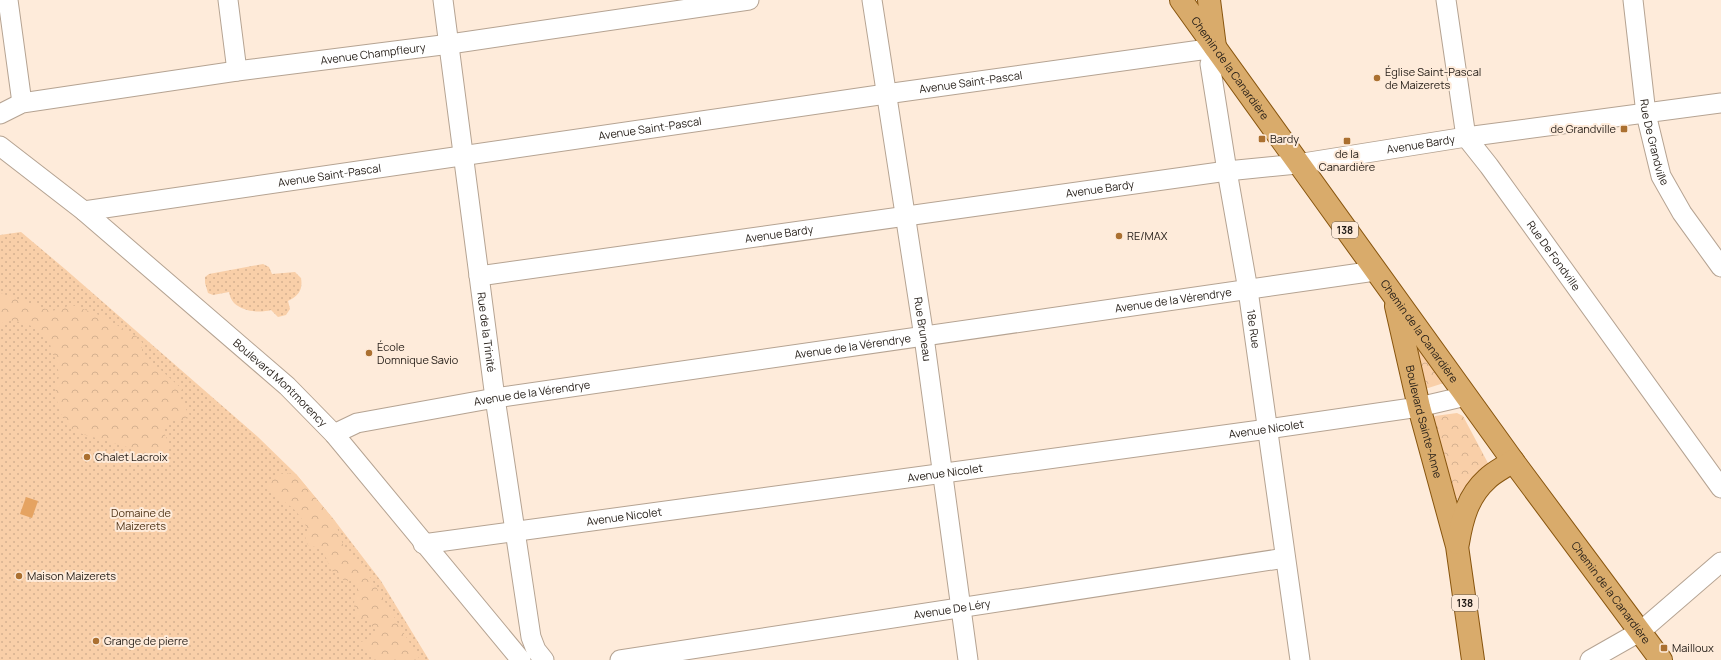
<svg xmlns="http://www.w3.org/2000/svg" width="1721" height="660" viewBox="0 0 1721 660" font-family="Manrope,sans-serif">
	<style>
		.grass { fill: url(#grass-dots) }
		.forest { fill: url(#forest-crowns) }
		.water { fill: #e5a361 }
		.lines { fill: none; stroke-linecap: round; stroke-linejoin: round }
		.minor-casing { stroke: #b5a392; stroke-width: 21 }
		.major-casing { stroke: #88550e; stroke-width: 24 }
		.minor { stroke: #fff; stroke-width: 19 }
		.major { stroke: #d9ab6b; stroke-width: 22 }
		.poi-dot { fill: #ab7030; stroke: #feebda; stroke-width: 1.5 }
		.labels { text-anchor: middle; stroke-width: 4; stroke-linejoin: round; paint-order: stroke }
		.shield { fill: #feebda; stroke: #655a51; stroke-width: 1 }
		.shield-label { font-size: 10px; font-weight: bold; fill: #231c16 }
		.street-label { font-size: 11px; fill: #231c16; stroke: #feebda }
		.poi-label { font-size: 11px; fill: #231c16; stroke: #feebda; text-anchor: start }
		.park-label { font-size: 11px; fill: #51361a; stroke: #feebda }
	</style>
	<defs>
		<pattern id="grass-dots" width="8" height="8" patternUnits="userSpaceOnUse"><rect width="8" height="8" fill="#f9cfa8"/><path d="M2 2h.1M6 6h.1" fill="none" stroke="#d5b190" stroke-width="1.8" stroke-linecap="round"/></pattern>
		<pattern id="forest-crowns" width="20" height="18" patternUnits="userSpaceOnUse"><rect width="20" height="18" fill="#f9cfa8"/><path d="M2 6a3 3 0 1 1 6 0M12 15a3 3 0 1 1 6 0" fill="none" stroke="#d5b190"/></pattern>
	</defs>
	<rect width="100%" height="100%" fill="#feebda"/>
	<path class="grass" d="M 21,232 L 65,269 L 258,437 L 296,474 L 335,521 L 381,581 L 429,660 L 0,660 L 0,235 Z
		M 263,264 L 269,267 L 272,274 L 295,272 L 301,278 C 303,289 299,296 288,301 L 290,309 L 286,315 L 278,317 L 271,310 C 260,313 244,312 234,303 C 231,300 230,296 229,292 L 213,295 L 208,293 L 205,283 L 205,277 L 209,274 Z"/>
	<path class="forest" d="M 0,293 L 52,311 L 72,305 L 99,315 L 136,336 L 142,342 L 142,353 L 182,389 L 178,397 L 191,417 L 183,420 L 170,420 L 164,426 L 165,435 L 171,447 L 162,453 L 159,462 L 127,447 L 79,433 L 67,426 L 60,412 L 55,393 L 59,376 L 57,362 L 52,352 L 49,340 L 39,330 L 25,323 L 9,320 L 0,324 Z
		M 1402,328 L 1447,382 L 1422,390 Z
		M 1457,413 L 1463,416 L 1489,465 L 1463,489 L 1453,507 L 1430,423 L 1435,416 Z
		M 282,473 L 296,474 L 335,521 L 345,551 L 361,562 L 420,660 L 373,660 L 371,653 L 360,642 L 372,639 L 376,631 L 369,622 L 356,615 C 356,612 354,608 354,605 C 354,594 362,591 353,580 L 345,581 L 331,570 L 322,548 L 309,546 L 306,542 L 305,533 L 309,532 C 304,522 299,513 290,506 C 283,500 275,497 268,491 L 269,481 Z"/>
	<path class="water" d="M 26,497 L 38,501 L 32,518 L 20,514 Z"/>
	<g class="lines">
		<g class="minor-casing">
			<g id="minor">
				<path d="M 8,0 L 22,103"/>
				<path d="M 228,0 L 237,71"/>
				<path id="s1" d="M 443,0 L 495,398 L 531,637 L 536,650 L 544,660"/>
				<path id="s2" d="M 872,0 L 924,337 L 968,660"/>
				<path id="s3" d="M 1446,0 L 1466,137 L 1489,166 L 1721,488"/>
				<path id="s4" d="M 1633,0 L 1646,114 L 1661,176 L 1682,213 L 1721,267"/>
				<path id="s5" d="M 0,114 L 22,103 L 237,71 L 450,44 L 749,0"/>
				<path id="s6" d="M 0,146 L 84,211 L 287,386 L 334,434 L 521,660"/>
				<path id="s7" d="M 84,211 L 886,94 L 1215,48 L 1210,64 L 1227,171 L 1248,290 L 1300,660"/>
				<path id="s8" d="M 479,276 L 1227,171 L 1297,164 L 1466,137 L 1721,103"/>
				<path id="s9" d="M 334,434 L 357,423 L 495,398 L 1375,271"/>
				<path id="s10" d="M 423,544 L 1268,429 L 1419,407 L 1466,396"/>
				<path id="s11" d="M 620,660 L 1285,558"/>
				<path d="M 1590,660 L 1641,631 L 1721,562"/>
			</g>
		</g>
		<g class="major-casing">
			<g id="major">
				<path id="s12" d="M 1181,0 L 1513,461 L 1661,660"/>
				<path d="M 1209,0 L 1215,47"/>
				<path id="s13" d="M 1396,306 L 1419,407 L 1457,546 L 1473,660"/>
				<path d="M 1458,543 C 1462,519 1468,496 1487,479 C 1494,472 1505,467 1513,461"/>
			</g>
		</g>
		<use href="#minor" class="minor"/>
		<use href="#major" class="major"/>
	</g>
	<g class="poi-dot">
		<circle cx="1377" cy="78" r="4"/>
		<rect x="1620" y="125" width="8" height="8" rx="2"/>
		<rect x="1258" y="135" width="8" height="8" rx="2"/>
		<rect x="1343" y="137" width="8" height="8" rx="2"/>
		<circle cx="1119" cy="236" r="4"/>
		<circle cx="369" cy="353" r="4"/>
		<circle cx="87" cy="457" r="4"/>
		<circle cx="19" cy="576" r="4"/>
		<circle cx="96" cy="641" r="4"/>
		<rect x="1660" y="644" width="8" height="8" rx="2"/>
	</g>
	<g class="labels">
		<g class="shield">
			<rect x="1332" y="222" width="26" height="16" rx="3"/>
			<rect x="1452" y="595" width="26" height="16" rx="3"/>
		</g>
		<g class="shield-label">
			<text x="1345" y="234">138</text>
			<text x="1465" y="607">138</text>
		</g>
		<g class="street-label">
			<text dy="4" stroke="none"><textPath href="#s5" startOffset="379">Avenue Champfleury</textPath></text>
			<text dy="4" stroke="none"><textPath href="#s12" startOffset="84">Chemin de la Canardière</textPath></text>
			<text dy="4" stroke="none"><textPath href="#s7" startOffset="896">Avenue Saint-Pascal</textPath></text>
			<text dy="4" stroke="none"><textPath href="#s7" startOffset="572">Avenue Saint-Pascal</textPath></text>
			<text dy="4" stroke="none"><textPath href="#s4" startOffset="144">Rue De Grandville</textPath></text>
			<text dy="4" stroke="none"><textPath href="#s8" startOffset="951">Avenue Bardy</textPath></text>
			<text dy="4" stroke="none"><textPath href="#s7" startOffset="248">Avenue Saint-Pascal</textPath></text>
			<text dy="4" stroke="none"><textPath href="#s8" startOffset="627">Avenue Bardy</textPath></text>
			<text dy="4" stroke="none"><textPath href="#s8" startOffset="303">Avenue Bardy</textPath></text>
			<text dy="4" stroke="none"><textPath href="#s3" startOffset="286">Rue De Fondville</textPath></text>
			<text dy="4" stroke="none"><textPath href="#s9" startOffset="851">Avenue de la Vérendrye</textPath></text>
			<text dy="4" stroke="none"><textPath href="#s7" startOffset="1428">18e Rue</textPath></text>
			<text dy="4" stroke="none"><textPath href="#s2" startOffset="333">Rue Bruneau</textPath></text>
			<text dy="4" stroke="none"><textPath href="#s1" startOffset="335">Rue de la Trinité</textPath></text>
			<text dy="4" stroke="none"><textPath href="#s12" startOffset="408">Chemin de la Canardière</textPath></text>
			<text dy="4" stroke="none"><textPath href="#s9" startOffset="527">Avenue de la Vérendrye</textPath></text>
			<text dy="4" stroke="none"><textPath href="#s6" startOffset="367">Boulevard Montmorency</textPath></text>
			<text dy="4" stroke="none"><textPath href="#s9" startOffset="203">Avenue de la Vérendrye</textPath></text>
			<text dy="4" stroke="none"><textPath href="#s13" startOffset="119">Boulevard Sainte-Anne</textPath></text>
			<text dy="4" stroke="none"><textPath href="#s10" startOffset="851">Avenue Nicolet</textPath></text>
			<text dy="4" stroke="none"><textPath href="#s10" startOffset="527">Avenue Nicolet</textPath></text>
			<text dy="4" stroke="none"><textPath href="#s10" startOffset="203">Avenue Nicolet</textPath></text>
			<text dy="4" stroke="none"><textPath href="#s12" startOffset="732">Chemin de la Canardière</textPath></text>
			<text dy="4" stroke="none"><textPath href="#s11" startOffset="336">Avenue De Léry</textPath></text>
		</g>
		<g class="poi-label">
			<text x="1385" y="76">Église Saint-Pascal<tspan x="1385" dy="13">de Maizerets</tspan></text>
			<text x="1616" y="133" text-anchor="end">de Grandville</text>
			<text x="1270" y="143">Bardy</text>
			<text x="1347" y="158" text-anchor="middle">de la<tspan x="1347" dy="13">Canardière</tspan></text>
			<text x="1127" y="240">RE/MAX</text>
			<text x="377" y="351">École<tspan x="377" dy="13">Domnique Savio</tspan></text>
			<text x="95" y="461">Chalet Lacroix</text>
			<text x="27" y="580">Maison Maizerets</text>
			<text x="104" y="645">Grange de pierre</text>
			<text x="1672" y="652">Mailloux</text>
		</g>
		<g class="park-label">
			<text x="141" y="517">Domaine de<tspan x="141" dy="13">Maizerets</tspan></text>
		</g>
	</g>
</svg>
